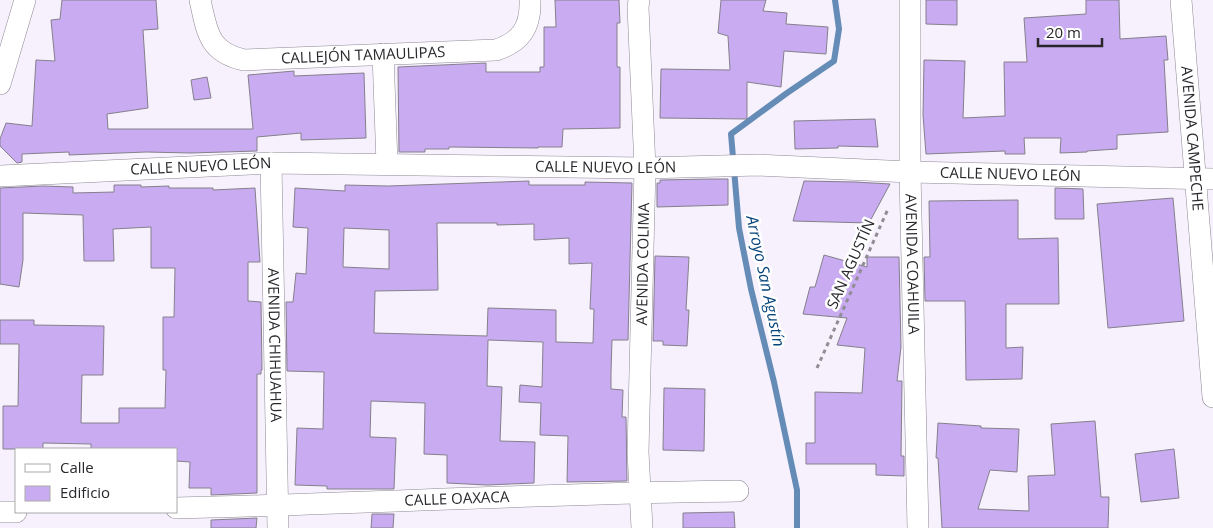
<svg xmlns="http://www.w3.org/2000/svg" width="1213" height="528" viewBox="0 0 1213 528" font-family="'Open Sans',sans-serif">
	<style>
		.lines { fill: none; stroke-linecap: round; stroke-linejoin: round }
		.stream { stroke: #658cb6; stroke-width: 6 }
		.building { fill: #c9abf1; stroke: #84808b; fill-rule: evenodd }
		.minor-casing { stroke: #8e8994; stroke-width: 22 }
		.path { stroke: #918d95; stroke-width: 3; stroke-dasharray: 4 4; stroke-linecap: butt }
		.minor { stroke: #fff; stroke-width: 21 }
		.labels { text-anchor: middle; stroke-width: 5; stroke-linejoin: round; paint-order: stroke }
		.street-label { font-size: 15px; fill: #29272c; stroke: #fff }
		.water-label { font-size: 16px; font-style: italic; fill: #06457a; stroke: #fff }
	</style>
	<rect width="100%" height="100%" fill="#f7f1fd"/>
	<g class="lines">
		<path class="stream" d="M 797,528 L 797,490 L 774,382 L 751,289 L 739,228 L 731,134 L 787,93 L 834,61 L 839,29 L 835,0"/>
	</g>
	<path class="building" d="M 62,0 L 156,0 L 158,29 L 143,30 L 148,108 L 107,114 L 108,129 L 253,129 L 248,75 L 294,71 L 294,76 L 364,73 L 366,138 L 301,140 L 301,133 L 257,137 L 257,151 L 191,153 L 146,152 L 69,155 L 69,152 L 22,154 L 22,162 L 17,163 L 0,146 L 0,139 L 6,123 L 32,126 L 36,60 L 55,61 L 51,20 L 60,19 Z
		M 555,0 L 619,0 L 620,23 L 617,23 L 617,67 L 620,67 L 620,128 L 563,129 L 562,147 L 538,147 L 538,148 L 449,147 L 449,149 L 425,149 L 425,152 L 399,152 L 398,67 L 486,63 L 486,72 L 540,72 L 540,67 L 544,67 L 544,27 L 556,27 Z
		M 721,0 L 766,0 L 763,11 L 787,13 L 786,24 L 828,27 L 826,54 L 784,51 L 781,87 L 747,82 L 747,119 L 660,118 L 661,69 L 730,70 L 728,36 L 718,33 Z
		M 926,0 L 957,0 L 957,25 L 926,24 Z
		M 1086,0 L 1119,0 L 1120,39 L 1166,36 L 1168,60 L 1164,60 L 1168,132 L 1117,135 L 1117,149 L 1087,151 L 1087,152 L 1060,153 L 1061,138 L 1024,138 L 1025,154 L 1005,154 L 1005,151 L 926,154 L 923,115 L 924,60 L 965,61 L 963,118 L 1005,116 L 1004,62 L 1027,62 L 1024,18 L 1086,14 Z
		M 207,77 L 211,98 L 194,100 L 191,80 Z
		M 875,119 L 878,147 L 838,146 L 838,148 L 795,149 L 794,121 Z
		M 710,179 L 728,179 L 728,205 L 657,207 L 657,183 L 660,183 L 660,180 Z
		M 529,181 L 529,185 L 585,185 L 585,182 L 632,183 L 628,340 L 612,340 L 611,372 L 611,389 L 623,390 L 622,417 L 626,417 L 627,481 L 567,482 L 568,436 L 540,435 L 541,403 L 519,402 L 520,385 L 542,387 L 543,342 L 488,340 L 487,386 L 502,387 L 500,441 L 535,442 L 534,483 L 487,485 L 447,483 L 447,455 L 424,454 L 425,403 L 371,401 L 370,437 L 396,438 L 394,489 L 327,489 L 327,486 L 295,485 L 297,428 L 323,429 L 324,372 L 287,371 L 286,302 L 293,302 L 296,273 L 306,274 L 308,228 L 293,227 L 295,188 L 345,191 L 345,185 L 388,186 ZM 437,223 L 497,223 L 497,225 L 534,224 L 534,240 L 569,238 L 569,264 L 592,263 L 590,309 L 594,309 L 593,343 L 556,342 L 556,310 L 488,308 L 487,336 L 374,333 L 375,291 L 438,290 ZM 344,228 L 389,230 L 389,269 L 343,267 Z
		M 804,181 L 855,182 L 890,184 L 869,223 L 793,221 Z
		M 114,185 L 141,185 L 141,187 L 169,186 L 169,188 L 213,188 L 213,190 L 255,188 L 260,262 L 248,262 L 248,301 L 261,302 L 262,370 L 261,370 L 261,374 L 257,374 L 257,493 L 211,495 L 211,488 L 189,488 L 190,462 L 176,461 L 176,449 L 91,449 L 91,444 L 43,443 L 43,449 L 3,449 L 3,406 L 18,406 L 19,344 L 0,344 L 0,320 L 34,320 L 34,325 L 104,326 L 103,375 L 82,375 L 81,423 L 119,423 L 119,408 L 165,408 L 166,370 L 163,370 L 163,317 L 174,317 L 175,268 L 151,268 L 151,227 L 113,229 L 114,261 L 84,261 L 83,215 L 23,213 L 23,260 L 19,287 L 0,284 L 0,188 L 43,186 L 73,187 L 73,193 L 114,192 Z
		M 1055,188 L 1083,189 L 1084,219 L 1055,219 Z
		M 1173,198 L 1184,321 L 1108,328 L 1097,204 Z
		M 1018,200 L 1018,239 L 1058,238 L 1059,304 L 1006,304 L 1006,348 L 1023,347 L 1022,379 L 966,380 L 965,301 L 925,301 L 924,257 L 930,257 L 929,201 Z
		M 824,255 L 867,267 L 867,257 L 899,257 L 901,347 L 897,381 L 902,381 L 901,456 L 904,456 L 904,476 L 876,475 L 876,464 L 806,464 L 806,443 L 815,443 L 815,392 L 862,393 L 865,348 L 837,345 L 847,318 L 803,314 L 810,287 L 815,287 Z
		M 655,256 L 689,257 L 686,310 L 689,310 L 687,346 L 663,345 L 663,341 L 653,341 Z
		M 664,388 L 705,389 L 704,451 L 663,450 Z
		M 1095,421 L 1101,497 L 1109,497 L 1108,528 L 942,528 L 938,458 L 936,458 L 938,423 L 981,426 L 981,428 L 1019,429 L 1017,472 L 990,470 L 978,509 L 1029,511 L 1028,476 L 1055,475 L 1051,424 Z
		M 1174,449 L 1179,498 L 1141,502 L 1135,454 Z
		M 734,512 L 735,528 L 683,528 L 683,513 Z
		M 372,514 L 394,514 L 393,528 L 371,528 Z
		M 257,518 L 256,528 L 211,528 L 211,520 Z"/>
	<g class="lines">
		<g class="minor-casing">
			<g id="minor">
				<path id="s1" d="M 200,0 C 207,31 208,52 244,60 L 496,50 C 521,42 531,27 530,0"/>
				<path d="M 639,0 L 638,7 L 645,168 L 638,452 L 642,528"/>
				<path id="s2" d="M 910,0 L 910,172 L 918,528"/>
				<path id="s3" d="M 1181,0 L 1213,397"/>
				<path d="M 383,54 L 387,164"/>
				<path d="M 0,84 L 25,0"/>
				<path id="s4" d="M 271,163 L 278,528"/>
				<path id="s5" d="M 0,176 L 271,163 L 645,168 L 759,165 L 910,172 L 1213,179"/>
				<path id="s6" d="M 176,508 C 363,504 550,493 738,491"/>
				<path d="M 0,512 L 16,512"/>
			</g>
		</g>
		<path class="path" d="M 817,368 L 888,209"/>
		<use href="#minor" class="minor"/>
	</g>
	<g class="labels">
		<g class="street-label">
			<text dy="5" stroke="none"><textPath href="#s1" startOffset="200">CALLEJÓN TAMAULIPAS</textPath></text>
			<text dy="5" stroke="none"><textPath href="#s3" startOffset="139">AVENIDA CAMPECHE</textPath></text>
			<text dy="5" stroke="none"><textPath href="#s5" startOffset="606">CALLE NUEVO LEÓN</textPath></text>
			<text dy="5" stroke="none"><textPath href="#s5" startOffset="201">CALLE NUEVO LEÓN</textPath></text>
			<text dy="5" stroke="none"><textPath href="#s5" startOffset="1011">CALLE NUEVO LEÓN</textPath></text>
			<text transform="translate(643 264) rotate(-89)" y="5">AVENIDA COLIMA</text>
			<text transform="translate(851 264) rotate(-66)" y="5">SAN AGUSTÍN</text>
			<text dy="5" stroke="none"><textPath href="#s2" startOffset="264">AVENIDA COAHUILA</textPath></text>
			<text dy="5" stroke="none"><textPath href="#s4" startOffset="182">AVENIDA CHIHUAHUA</textPath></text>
			<text dy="5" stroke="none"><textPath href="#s6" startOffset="281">CALLE OAXACA</textPath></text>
		</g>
		<g class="water-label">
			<text transform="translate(766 281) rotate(78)" y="6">Arroyo San Agustín</text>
		</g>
	</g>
	<rect x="15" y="448" width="162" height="65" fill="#ffffff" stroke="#a9a9ab"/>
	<rect x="25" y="464" width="25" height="8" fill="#ffffff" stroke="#a9a9ab"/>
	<text x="60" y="473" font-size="15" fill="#29272c">Calle</text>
	<rect x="25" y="486" width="25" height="15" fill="#c9abf1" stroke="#a9a9ab"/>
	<text x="60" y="498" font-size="15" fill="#29272c">Edificio</text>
	<path d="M1038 38v8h64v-8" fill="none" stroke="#29272c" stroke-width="2.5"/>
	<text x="1046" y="38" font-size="15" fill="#29272c" stroke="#ffffff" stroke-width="4" paint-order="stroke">20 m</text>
</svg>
